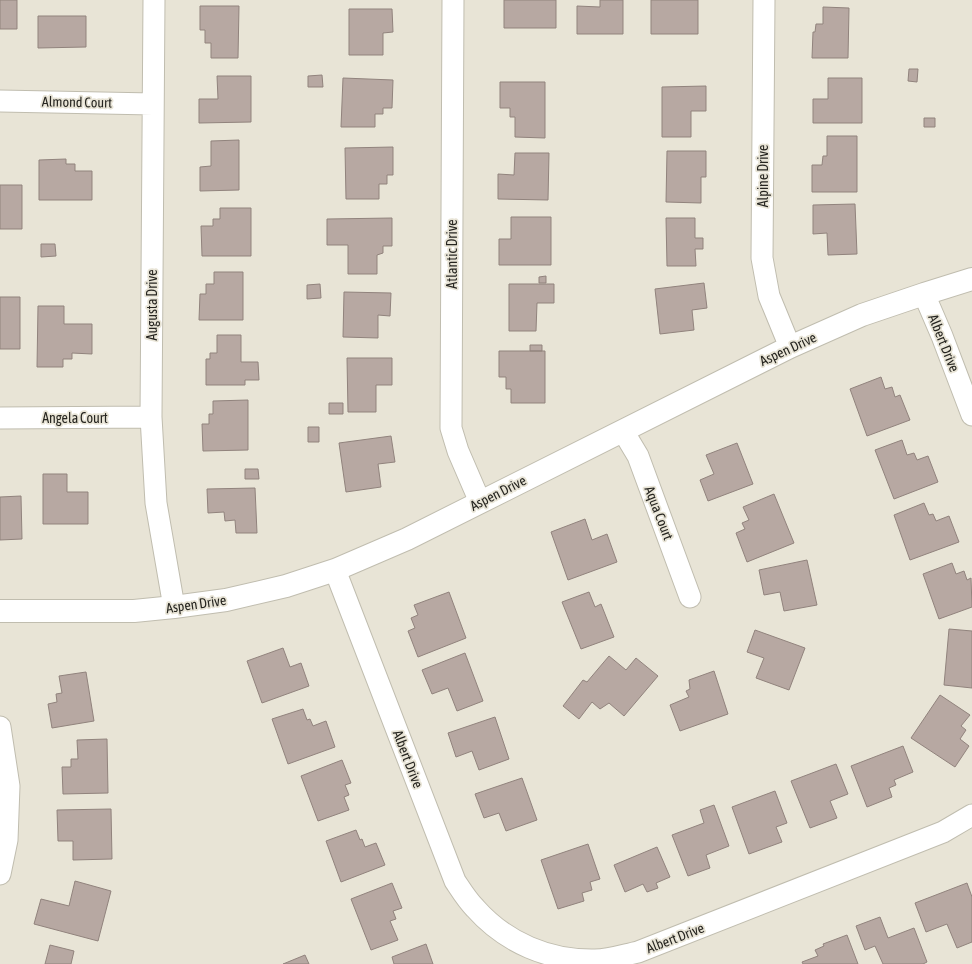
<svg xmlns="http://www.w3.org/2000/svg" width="972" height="964" viewBox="0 0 972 964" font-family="'Asap Condensed',sans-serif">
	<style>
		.building { fill: #b7a8a2; stroke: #91837d }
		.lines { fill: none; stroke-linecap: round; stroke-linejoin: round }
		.street-casing { stroke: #c0bdaf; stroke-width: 23 }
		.secondary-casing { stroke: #c0bdaf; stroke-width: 24 }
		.street { stroke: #fff; stroke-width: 21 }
		.secondary { stroke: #fff; stroke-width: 22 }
		.labels { text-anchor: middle; stroke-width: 3.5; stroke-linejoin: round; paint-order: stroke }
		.street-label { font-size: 14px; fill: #262520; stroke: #e8e4d6 }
	</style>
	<rect width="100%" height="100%" fill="#e8e4d6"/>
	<path class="building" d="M 0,0 L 17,0 L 17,29 L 0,29 Z
		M 504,0 L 556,0 L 556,28 L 504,28 Z
		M 600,0 L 623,0 L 623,34 L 577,34 L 577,6 L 600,7 Z
		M 651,0 L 698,0 L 698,34 L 651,34 Z
		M 200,6 L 239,6 L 238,58 L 211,58 L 211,43 L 205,43 L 205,30 L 200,30 Z
		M 823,7 L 849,8 L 848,58 L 812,58 L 813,32 L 815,32 L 816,24 L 823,24 Z
		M 349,9 L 392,9 L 393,32 L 383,33 L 383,55 L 349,55 Z
		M 38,16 L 86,16 L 86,47 L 38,48 Z
		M 909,69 L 918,69 L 917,82 L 908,81 Z
		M 322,75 L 323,87 L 308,87 L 308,76 Z
		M 217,76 L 251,76 L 251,122 L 199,123 L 199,99 L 218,99 Z
		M 343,78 L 393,80 L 392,108 L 383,108 L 383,114 L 375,114 L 375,127 L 341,127 Z
		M 828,78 L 862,78 L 862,123 L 813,123 L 813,99 L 828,99 Z
		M 500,82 L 545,82 L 545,138 L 515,137 L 515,117 L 510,117 L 510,108 L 500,108 Z
		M 706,86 L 706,111 L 691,111 L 691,137 L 662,137 L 662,87 Z
		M 924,118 L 935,118 L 935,127 L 924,127 Z
		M 827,136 L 857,136 L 857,192 L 812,192 L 812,165 L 822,165 L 823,156 L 827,156 Z
		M 239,140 L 239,190 L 200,191 L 200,167 L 211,166 L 211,141 Z
		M 393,147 L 393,175 L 387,175 L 387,184 L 379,184 L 379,199 L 346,199 L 345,148 Z
		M 667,151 L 706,151 L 706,177 L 701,177 L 701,203 L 666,202 Z
		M 515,153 L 549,153 L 548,200 L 498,199 L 498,174 L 514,175 Z
		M 66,159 L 66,164 L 75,164 L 75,171 L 92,171 L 92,200 L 39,200 L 39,160 Z
		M 0,185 L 22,185 L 22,229 L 0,229 Z
		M 855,204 L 857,254 L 828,255 L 827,233 L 813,234 L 813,205 Z
		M 220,208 L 251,208 L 251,256 L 202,256 L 201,226 L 213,226 L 213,219 L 220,219 Z
		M 511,217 L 551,217 L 551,265 L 499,265 L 499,239 L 511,239 Z
		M 392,218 L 392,246 L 383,246 L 383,253 L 377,255 L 377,274 L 348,274 L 348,245 L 327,245 L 327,219 Z
		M 666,218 L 695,218 L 695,238 L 703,238 L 703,249 L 695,249 L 696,266 L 667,266 Z
		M 41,244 L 55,244 L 56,256 L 41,257 Z
		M 214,272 L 243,272 L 243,320 L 199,320 L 200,294 L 206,294 L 206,284 L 214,284 Z
		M 546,276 L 546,283 L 539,283 L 539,277 Z
		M 704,283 L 707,308 L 692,310 L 694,330 L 660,334 L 655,289 Z
		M 320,284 L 321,298 L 307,299 L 307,285 Z
		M 509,284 L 554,284 L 554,303 L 537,303 L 536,331 L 509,331 Z
		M 344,292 L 391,293 L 390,316 L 378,315 L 378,338 L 343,337 Z
		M 0,297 L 20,297 L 20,349 L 0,349 Z
		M 38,306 L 64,306 L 64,324 L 92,324 L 92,354 L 72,353 L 72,359 L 63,359 L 63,367 L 37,367 Z
		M 217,335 L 241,335 L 241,362 L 258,362 L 259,380 L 245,380 L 245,385 L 206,385 L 206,359 L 210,359 L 210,353 L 217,353 Z
		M 530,345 L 542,345 L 542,351 L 530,351 Z
		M 499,351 L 545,351 L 545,403 L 511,403 L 511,389 L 506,389 L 506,377 L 499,377 Z
		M 347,358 L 392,358 L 392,385 L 376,385 L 376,412 L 348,412 Z
		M 881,377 L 885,389 L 892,387 L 895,397 L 900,395 L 910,420 L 867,436 L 850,389 Z
		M 248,400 L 248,450 L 203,451 L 202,424 L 209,424 L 209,414 L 213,414 L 213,401 Z
		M 329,403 L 343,403 L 343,414 L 329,414 Z
		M 308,427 L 319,427 L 319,442 L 308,442 Z
		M 391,436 L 395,462 L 378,464 L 381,487 L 346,492 L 339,443 Z
		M 902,440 L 907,455 L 914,453 L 917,460 L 928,456 L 938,482 L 894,499 L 875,450 Z
		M 737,443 L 753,484 L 708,501 L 700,480 L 714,474 L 706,455 Z
		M 245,469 L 258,469 L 259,479 L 245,479 Z
		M 43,474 L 67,474 L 67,492 L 88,492 L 88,524 L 43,524 Z
		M 255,488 L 257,533 L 236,533 L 235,520 L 225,521 L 224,512 L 208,513 L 207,489 Z
		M 774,494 L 794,543 L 747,562 L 736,533 L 745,529 L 742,523 L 749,520 L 743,507 Z
		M 21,496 L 22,539 L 0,540 L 0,497 Z
		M 924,503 L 929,515 L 933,514 L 936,521 L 949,516 L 959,542 L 910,560 L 894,515 Z
		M 585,519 L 592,540 L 607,534 L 617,562 L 568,580 L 551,532 Z
		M 807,560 L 817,605 L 784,611 L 780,592 L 764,595 L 759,570 Z
		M 952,563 L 956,574 L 964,571 L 967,580 L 971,578 L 972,607 L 939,619 L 923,574 Z
		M 449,592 L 466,638 L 418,657 L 408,631 L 415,628 L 411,618 L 418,615 L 414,605 Z
		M 589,592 L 595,607 L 601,604 L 614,637 L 581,649 L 562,602 Z
		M 949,629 L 972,631 L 972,688 L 944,685 Z
		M 755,630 L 805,648 L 789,690 L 756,678 L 764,658 L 747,652 Z
		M 283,648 L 290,667 L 301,663 L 309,686 L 262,703 L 247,661 Z
		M 465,653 L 483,701 L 457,711 L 448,688 L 432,694 L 422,670 Z
		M 609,656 L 626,670 L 636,658 L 658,676 L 624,716 L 609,703 L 600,709 L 592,702 L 579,719 L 563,706 L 583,680 L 587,682 Z
		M 714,671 L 728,714 L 680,731 L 670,705 L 689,697 L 686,691 L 690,689 L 689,680 Z
		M 86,672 L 94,721 L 52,728 L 48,704 L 57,702 L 56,694 L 62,693 L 59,676 Z
		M 940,695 L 970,715 L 961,726 L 966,730 L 960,739 L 969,746 L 955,767 L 911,738 Z
		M 303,709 L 307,720 L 310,719 L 313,726 L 326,721 L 335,747 L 288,764 L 272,719 Z
		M 495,717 L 509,759 L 479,770 L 472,751 L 456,757 L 448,733 Z
		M 107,739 L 108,793 L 63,794 L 62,767 L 71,767 L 71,759 L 78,759 L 77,740 Z
		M 903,746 L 913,772 L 894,780 L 896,785 L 889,788 L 892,797 L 867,807 L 851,766 Z
		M 342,760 L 351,783 L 345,785 L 349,795 L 344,797 L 349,810 L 318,821 L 301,776 Z
		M 836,764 L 848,794 L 830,801 L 837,818 L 810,828 L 791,781 Z
		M 522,778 L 537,820 L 506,831 L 499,813 L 484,818 L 475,794 Z
		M 775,791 L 787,823 L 776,827 L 782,842 L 749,854 L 732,807 Z
		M 714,805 L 729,846 L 706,855 L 710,868 L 688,876 L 672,835 L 704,823 L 700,810 Z
		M 111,809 L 112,859 L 73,860 L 73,841 L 58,841 L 57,810 Z
		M 356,830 L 360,840 L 362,839 L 365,847 L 376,843 L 385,865 L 341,882 L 326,841 Z
		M 588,844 L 600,879 L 590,882 L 592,890 L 582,893 L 584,901 L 558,909 L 541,860 Z
		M 657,847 L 670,877 L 656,883 L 658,888 L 647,892 L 643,884 L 625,892 L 614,865 Z
		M 75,881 L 111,891 L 98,941 L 34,924 L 41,899 L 69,906 Z
		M 392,883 L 402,908 L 393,911 L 396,919 L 390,921 L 398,940 L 371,950 L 351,899 Z
		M 967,883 L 972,897 L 972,942 L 957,948 L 947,924 L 926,932 L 915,903 Z
		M 880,917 L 888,938 L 914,928 L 927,962 L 923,964 L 883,964 L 875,946 L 865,950 L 856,926 Z
		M 847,935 L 858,964 L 803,964 L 802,962 L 818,956 L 815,950 L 824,946 L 823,944 Z
		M 426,944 L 433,964 L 394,964 L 392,957 Z
		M 50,945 L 74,951 L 71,964 L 45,964 Z
		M 305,955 L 309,964 L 283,964 Z"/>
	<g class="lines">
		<g class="street-casing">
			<path id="street" d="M 154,0 L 151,417 L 156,503 L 174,607
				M 453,0 L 451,428 L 458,451 L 480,502
				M 764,0 L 762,258 L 769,296 L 790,347
				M 0,101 L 153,104
				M 924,294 L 942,336 L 972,415
				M 0,418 L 151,417
				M 623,431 L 638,456 L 690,597
				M 335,570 L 455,881 C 461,890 467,900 475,908 C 506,943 549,961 595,960 C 609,960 624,955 638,952 L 943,832 L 972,815
				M 0,727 L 9,786 L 7,840 L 0,874"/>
		</g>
		<g class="secondary-casing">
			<path id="secondary" d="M 0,611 L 134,611 L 174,607 L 226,600 L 286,586 L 335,570 L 407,539 L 790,347 L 862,315 L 924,294 L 972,279"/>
		</g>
		<use href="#street" class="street"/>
		<use href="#secondary" class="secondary"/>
	</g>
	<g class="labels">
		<g class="street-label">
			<text transform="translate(77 102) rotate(1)" y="5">Almond Court</text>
			<text transform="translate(763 176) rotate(-90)" y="5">Alpine Drive</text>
			<text transform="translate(452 254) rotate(-90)" y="5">Atlantic Drive</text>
			<text transform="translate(152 305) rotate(-90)" y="5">Augusta Drive</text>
			<text transform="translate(944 343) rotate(68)" y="5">Albert Drive</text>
			<text transform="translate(788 349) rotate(-25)" y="5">Aspen Drive</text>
			<text x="75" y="423">Angela Court</text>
			<text transform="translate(498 493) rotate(-27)" y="5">Aspen Drive</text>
			<text transform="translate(659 513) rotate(69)" y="5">Aqua Court</text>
			<text transform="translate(196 604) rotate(-8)" y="5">Aspen Drive</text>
			<text transform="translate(408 759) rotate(69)" y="5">Albert Drive</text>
			<text transform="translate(675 938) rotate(-21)" y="5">Albert Drive</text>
		</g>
	</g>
</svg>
